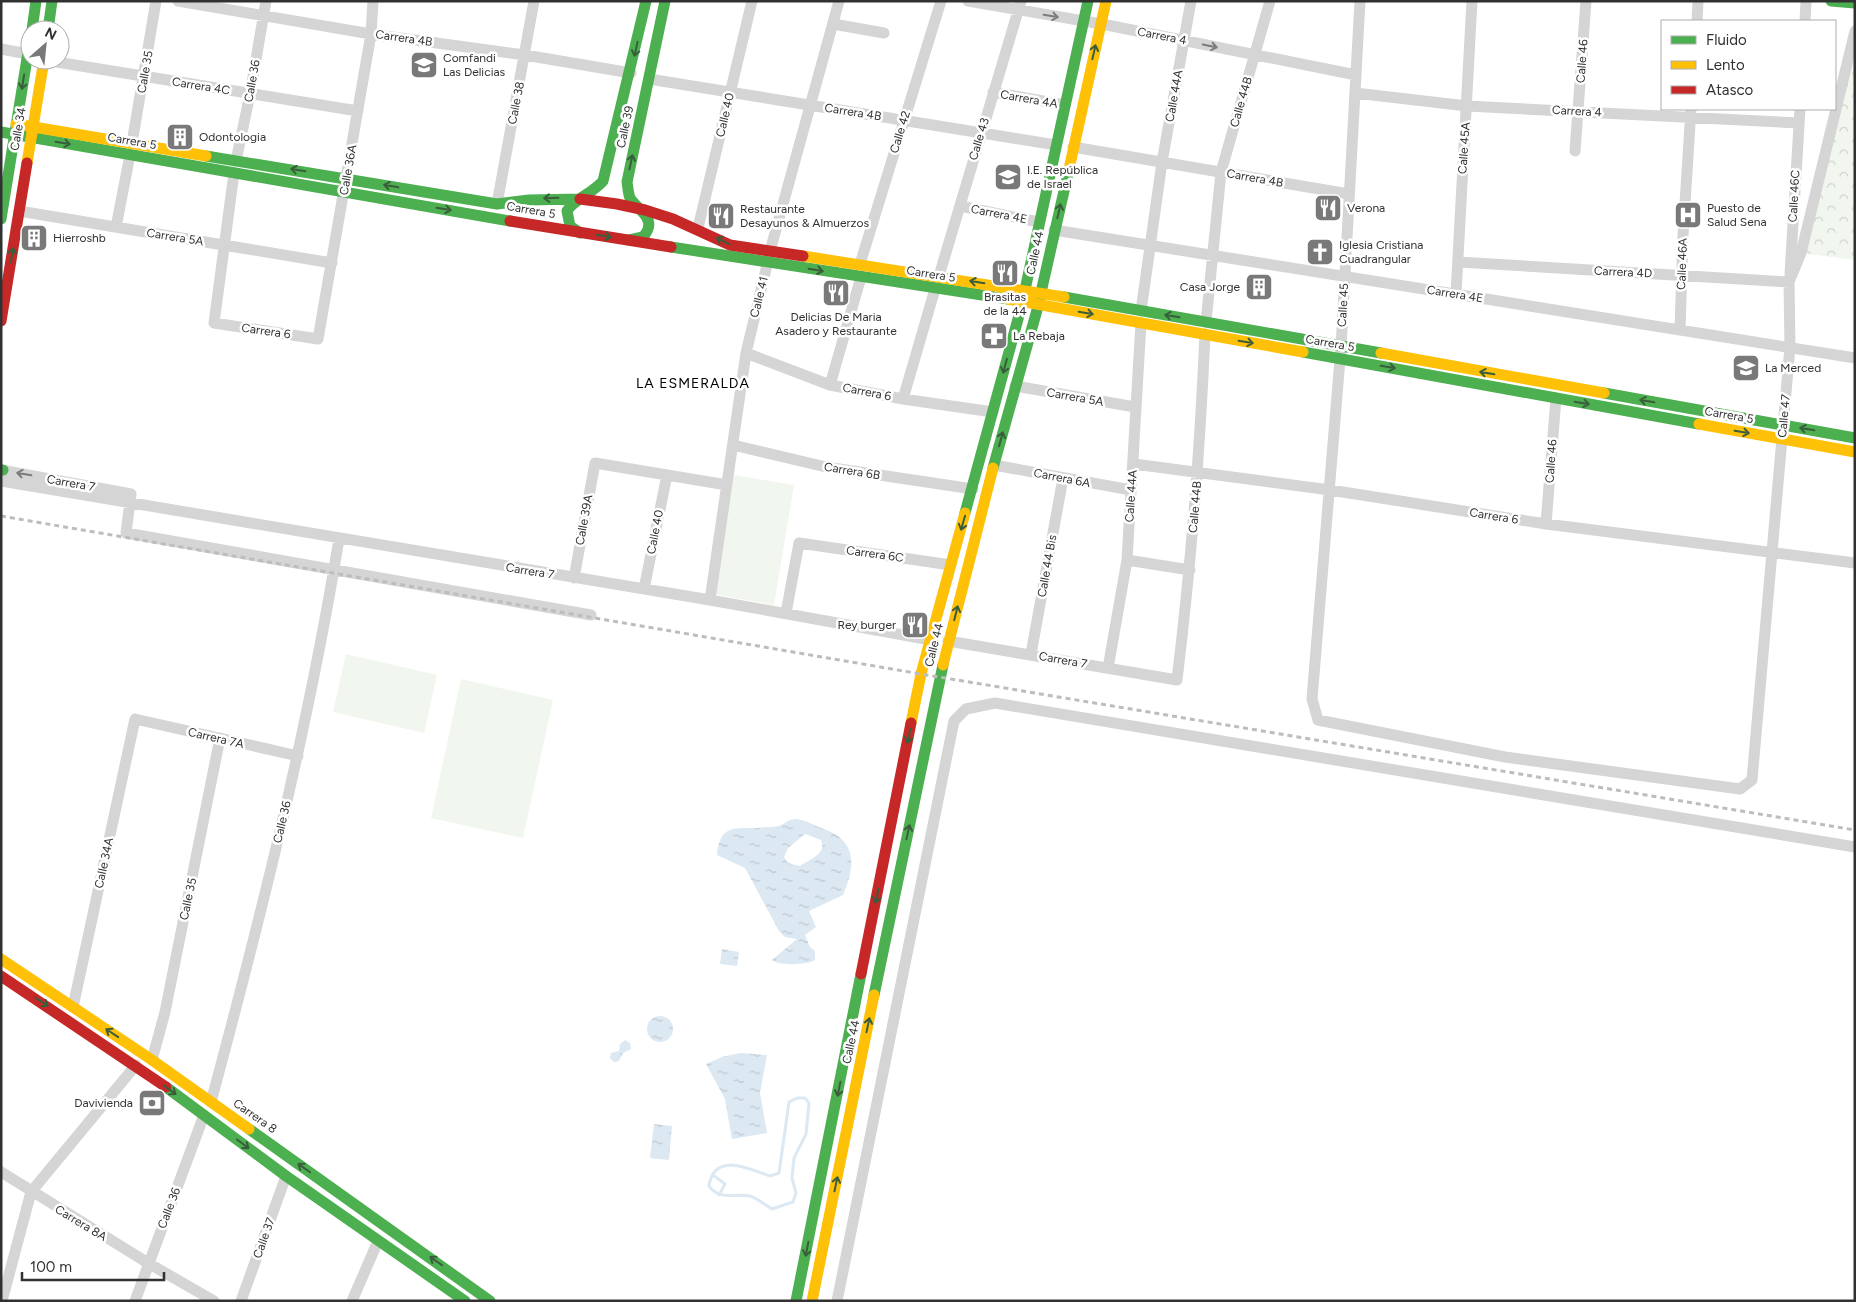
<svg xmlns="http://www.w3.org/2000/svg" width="1856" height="1302" viewBox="0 0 1856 1302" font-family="Figtree,sans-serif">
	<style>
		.grass { fill: #f1f6ee }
		.park { fill: url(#park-crowns) }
		.water { fill: url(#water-ripples); fill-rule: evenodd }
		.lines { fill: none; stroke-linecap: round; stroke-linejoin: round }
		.stream { stroke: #dce8f2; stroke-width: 3 }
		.street { stroke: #d5d5d5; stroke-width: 11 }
		.fast { stroke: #4caf50; stroke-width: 11 }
		.slow { stroke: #ffc107; stroke-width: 11 }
		.jam { stroke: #c62828; stroke-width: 11 }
		.rail { stroke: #bdbdbd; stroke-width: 3; stroke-dasharray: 5 4; stroke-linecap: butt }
		.oneway { stroke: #7b7b7b }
		.oneway2 { stroke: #3a5d3c }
		.labels { text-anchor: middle; stroke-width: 5; stroke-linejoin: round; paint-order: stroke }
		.street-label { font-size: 12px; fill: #313131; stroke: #fff }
		.poi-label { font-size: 12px; fill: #313131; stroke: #fff; text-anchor: start }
		.neighbourhood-label { font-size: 14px; letter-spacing: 1px; fill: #000; stroke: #fff }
	</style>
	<defs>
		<pattern id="park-crowns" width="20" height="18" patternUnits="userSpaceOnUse" patternTransform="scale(1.25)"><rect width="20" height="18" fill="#f1f6ee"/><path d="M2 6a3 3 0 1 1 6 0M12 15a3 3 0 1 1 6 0" fill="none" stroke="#cfd3cd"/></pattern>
		<pattern id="water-ripples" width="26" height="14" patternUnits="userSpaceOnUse" patternTransform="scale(1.25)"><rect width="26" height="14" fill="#dce8f2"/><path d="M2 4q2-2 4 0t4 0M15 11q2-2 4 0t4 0" fill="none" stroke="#bdc7d0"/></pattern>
	</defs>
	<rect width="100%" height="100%" fill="#fff"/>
	<path class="grass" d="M 733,475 L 794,485 L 774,605 L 714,594 Z
		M 346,654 L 437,675 L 424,733 L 333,712 Z
		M 461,679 L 553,700 L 523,838 L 431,818 Z"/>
	<path class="park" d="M 1855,31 L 1855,260 L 1801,253 Z"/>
	<path class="water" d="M 795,819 C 807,820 813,825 824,829 C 858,841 855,867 843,895 L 809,911 L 816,927 L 805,935 L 810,947 L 815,951 L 815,960 C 807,965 779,966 772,960 L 797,939 L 785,937 L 779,931 L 745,868 L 717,855 C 720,819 741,831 766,827 C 770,827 778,827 781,825 C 787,822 788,820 795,819 ZM 805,834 L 821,840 C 827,854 810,859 800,866 L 788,863 L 784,857 L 788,848 Z
		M 722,949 L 739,952 L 737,966 L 720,964 Z
		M647 1029a13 13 0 1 1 26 0a13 13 0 1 1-26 0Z
		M 625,1040 L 630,1043 L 631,1049 L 623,1053 L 619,1061 L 614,1062 L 610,1058 L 611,1053 L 619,1051 L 620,1044 Z
		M 740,1053 L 767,1055 L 760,1093 L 767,1133 L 732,1139 L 725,1099 L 706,1064 L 722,1057 Z
		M 654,1124 L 672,1126 L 669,1160 L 650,1158 Z"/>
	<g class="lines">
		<path class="stream" d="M 797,1098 L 805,1098 L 809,1103 L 806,1134 L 794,1158 L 792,1178 L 796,1193 L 793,1202 L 772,1209 C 765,1205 757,1198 750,1196 C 734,1193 720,1201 709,1186 C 714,1151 749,1169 770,1176 L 779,1173 L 789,1102 Z
			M 713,1175 L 725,1184 L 719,1195"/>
		<path class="street" d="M 178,1 L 371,34 L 525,55 L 631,73
			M 968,1 L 1107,25 L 1356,75
			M 1360,1 L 1341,347 L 1312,699 L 1318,720 L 1505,757 L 1740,789 L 1752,780 L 1790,347 L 1789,282 L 1801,253 L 1855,31
			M 1697,21 L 1698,1
			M 1805,21 L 1806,1
			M 833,24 L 884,33
			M 1,49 L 28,54
			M 44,60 L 358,111
			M 649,79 L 1056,145
			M 993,92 L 1065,105
			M 1355,93 L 1467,106 L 1799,123
			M 132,143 L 156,1
			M 1073,147 L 1349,194
			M 1575,151 L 1586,1
			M 236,161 L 250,94 L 266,1
			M 234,173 L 214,323 L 318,339 L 371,34 L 373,1
			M 497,204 L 534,1
			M 960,206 L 1039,222
			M 19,211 L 332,263
			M 116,227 L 130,155
			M 698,228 L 752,1
			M 1054,230 L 1855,358
			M 1458,262 L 1789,282
			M 860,264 L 941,1
			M 1790,274 L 1800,109
			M 939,276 L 1021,1
			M 1456,294 L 1472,1
			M 1141,311 L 1162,162 L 1191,1
			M 1206,322 L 1221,172 L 1270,1
			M 1680,330 L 1683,235 L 1691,109
			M 746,353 L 830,385 L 903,399 L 993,412
			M 830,385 L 861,277
			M 1015,386 L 1135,407
			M 903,399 L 935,289
			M 733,445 L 826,467 L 973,489
			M 1134,464 L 1330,490 L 1546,524 L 1855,563
			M 994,465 L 1131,490
			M 1,470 L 131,494 L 126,533 L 591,615
			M 1,481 L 710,600 L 931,640
			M 1546,524 L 1556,398
			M 1127,560 L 1190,570
			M 574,578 L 595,463 L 727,485
			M 644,589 L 667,475
			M 710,600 L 746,353 L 772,244 L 839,1
			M 786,613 L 799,543 L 951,565
			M 948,641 L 1177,680 C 1191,565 1200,450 1205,334
			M 1031,654 L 1063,478
			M 1108,668 L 1127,560 L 1141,323
			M 73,1007 L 135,719 L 298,756
			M 152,1060 L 165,1012 L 220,738
			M 211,1102 C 261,916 308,729 339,539
			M 1,1172 L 148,1263 L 214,1301
			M 2,1301 L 31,1192 L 136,1065
			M 135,1301 L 204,1115
			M 241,1301 L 286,1176
			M 352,1301 L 378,1241
			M 837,1301 L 954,721 L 966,709 L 995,703 L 1855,847"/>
		<path class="fast" d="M 1831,1 L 1855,3
			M 32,30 L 36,1
			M 48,30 L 52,1
			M 1,132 L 510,221
			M 206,156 L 497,204 L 529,200 L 580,199
			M 1,219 L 30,40
			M 580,233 L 570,226 L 567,211 C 573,200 593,193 603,181 L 646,1
			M 629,240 L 643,237 C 659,219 638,211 630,198 C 628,193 628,187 627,182 L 665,1
			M 671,247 L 1008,299
			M 1064,297 L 1381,353
			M 1303,352 L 1699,424
			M 1604,393 L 1855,438
			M 993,468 L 1037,310 L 1069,169
			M 1,470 L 3,470
			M 965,513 L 1021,308 L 1088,1
			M 874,995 L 943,665
			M 166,1087 L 286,1176 L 465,1301
			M 249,1129 L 490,1301
			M 796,1301 L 861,974"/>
		<path class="slow" d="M 16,124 L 206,156
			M 27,163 L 44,60
			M 1069,169 L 1106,1
			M 803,256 L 1064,297
			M 1008,299 L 1303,352
			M 1381,353 L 1604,393
			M 1699,424 L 1855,452
			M 943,665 L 993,468
			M 911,723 L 921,674 L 965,513
			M 1,959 L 152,1060 L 249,1129
			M 812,1301 L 874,995"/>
		<path class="jam" d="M 580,199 L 617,204 L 645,210 L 673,219 L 730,245 L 803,256
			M 510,221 L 671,247
			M 1,321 L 27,163
			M 861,974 L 911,723
			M 1,976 L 166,1087"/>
		<path class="rail" d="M 1,516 L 921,674 L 1855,830"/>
	</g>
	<defs><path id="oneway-shaft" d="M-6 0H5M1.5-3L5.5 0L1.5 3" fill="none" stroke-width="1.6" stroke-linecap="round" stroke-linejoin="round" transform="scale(1.25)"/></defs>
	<g class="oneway">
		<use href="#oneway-shaft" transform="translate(1051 16) rotate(10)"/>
		<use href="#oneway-shaft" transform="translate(1210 46) rotate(12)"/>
		<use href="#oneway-shaft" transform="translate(24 474) rotate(-170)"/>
	</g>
	<g class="oneway2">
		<use href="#oneway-shaft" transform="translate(636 49) rotate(102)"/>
		<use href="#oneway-shaft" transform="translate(1094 52) rotate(-77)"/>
		<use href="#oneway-shaft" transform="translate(23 82) rotate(99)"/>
		<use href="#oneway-shaft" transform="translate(63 143) rotate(10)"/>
		<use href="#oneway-shaft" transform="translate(631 162) rotate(-78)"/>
		<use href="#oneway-shaft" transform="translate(298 170) rotate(-171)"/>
		<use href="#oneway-shaft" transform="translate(391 186) rotate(-170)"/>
		<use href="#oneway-shaft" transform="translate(551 198) rotate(178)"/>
		<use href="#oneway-shaft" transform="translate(444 209) rotate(10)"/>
		<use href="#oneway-shaft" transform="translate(1059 211) rotate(-77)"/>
		<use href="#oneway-shaft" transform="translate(604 236) rotate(9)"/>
		<use href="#oneway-shaft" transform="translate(723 241) rotate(-153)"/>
		<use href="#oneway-shaft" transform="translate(12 255) rotate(-81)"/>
		<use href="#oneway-shaft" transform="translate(816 270) rotate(9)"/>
		<use href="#oneway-shaft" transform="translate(977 282) rotate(-171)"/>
		<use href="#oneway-shaft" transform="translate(1086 313) rotate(10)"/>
		<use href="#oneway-shaft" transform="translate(1172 316) rotate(-170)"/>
		<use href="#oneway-shaft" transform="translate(1246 342) rotate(10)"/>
		<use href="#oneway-shaft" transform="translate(1005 366) rotate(105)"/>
		<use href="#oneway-shaft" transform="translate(1388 367) rotate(10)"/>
		<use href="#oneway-shaft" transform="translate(1487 373) rotate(-170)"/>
		<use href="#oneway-shaft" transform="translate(1647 401) rotate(-170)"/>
		<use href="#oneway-shaft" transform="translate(1582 403) rotate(10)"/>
		<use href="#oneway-shaft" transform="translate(1807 429) rotate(-170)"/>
		<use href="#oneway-shaft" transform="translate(1742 432) rotate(10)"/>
		<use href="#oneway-shaft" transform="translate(1001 439) rotate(-75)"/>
		<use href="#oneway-shaft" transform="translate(963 523) rotate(106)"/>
		<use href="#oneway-shaft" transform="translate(956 613) rotate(-76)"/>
		<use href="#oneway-shaft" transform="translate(909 736) rotate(101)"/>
		<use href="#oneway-shaft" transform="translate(908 832) rotate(-78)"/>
		<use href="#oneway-shaft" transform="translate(877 896) rotate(101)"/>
		<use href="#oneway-shaft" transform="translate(42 1002) rotate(34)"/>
		<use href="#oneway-shaft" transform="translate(868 1025) rotate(-78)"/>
		<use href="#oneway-shaft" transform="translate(112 1033) rotate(-146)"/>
		<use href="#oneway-shaft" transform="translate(839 1089) rotate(101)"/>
		<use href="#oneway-shaft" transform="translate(170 1090) rotate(36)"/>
		<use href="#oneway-shaft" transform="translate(243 1144) rotate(37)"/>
		<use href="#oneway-shaft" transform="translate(304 1168) rotate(-145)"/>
		<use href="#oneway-shaft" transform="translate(836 1184) rotate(-78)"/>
		<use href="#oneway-shaft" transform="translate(807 1249) rotate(101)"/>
		<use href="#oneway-shaft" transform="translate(436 1261) rotate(-145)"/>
	</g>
	<defs>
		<g id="school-square" transform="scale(1.4375)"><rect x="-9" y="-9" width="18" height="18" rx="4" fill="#797979" stroke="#fff"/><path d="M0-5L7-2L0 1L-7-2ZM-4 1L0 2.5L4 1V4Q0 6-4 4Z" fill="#fff"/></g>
		<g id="building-square" transform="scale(1.4375)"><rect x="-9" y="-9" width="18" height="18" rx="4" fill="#797979" stroke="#fff"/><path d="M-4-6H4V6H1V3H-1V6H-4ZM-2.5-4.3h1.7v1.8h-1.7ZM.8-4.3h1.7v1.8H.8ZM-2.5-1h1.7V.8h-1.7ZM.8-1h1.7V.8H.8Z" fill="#fff"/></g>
		<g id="restaurant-square" transform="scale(1.4375)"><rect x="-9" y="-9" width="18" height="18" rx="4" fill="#797979" stroke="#fff"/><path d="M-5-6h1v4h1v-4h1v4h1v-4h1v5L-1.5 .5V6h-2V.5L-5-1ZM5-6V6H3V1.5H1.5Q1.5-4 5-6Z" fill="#fff"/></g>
		<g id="hospital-square" transform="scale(1.4375)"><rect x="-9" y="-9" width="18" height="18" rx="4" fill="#797979" stroke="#fff"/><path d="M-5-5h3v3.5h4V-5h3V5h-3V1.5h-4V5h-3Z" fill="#fff"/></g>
		<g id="church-square" transform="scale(1.4375)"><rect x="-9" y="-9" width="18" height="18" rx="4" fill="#797979" stroke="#fff"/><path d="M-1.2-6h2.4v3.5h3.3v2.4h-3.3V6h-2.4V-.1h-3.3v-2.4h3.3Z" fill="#fff"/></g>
		<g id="pharmacy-square" transform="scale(1.4375)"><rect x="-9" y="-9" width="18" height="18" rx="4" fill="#797979" stroke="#fff"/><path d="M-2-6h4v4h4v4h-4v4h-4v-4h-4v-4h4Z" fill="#fff"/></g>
		<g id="bank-square" transform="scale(1.4375)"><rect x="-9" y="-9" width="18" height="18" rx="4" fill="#797979" stroke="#fff"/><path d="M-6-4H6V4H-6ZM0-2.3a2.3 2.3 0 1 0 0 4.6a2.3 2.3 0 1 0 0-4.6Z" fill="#fff"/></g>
	</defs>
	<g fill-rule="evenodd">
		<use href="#school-square" x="424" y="65"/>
		<use href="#building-square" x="180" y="137"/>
		<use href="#school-square" x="1008" y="177"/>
		<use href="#restaurant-square" x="1328" y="208"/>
		<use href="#hospital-square" x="1688" y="215"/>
		<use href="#restaurant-square" x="721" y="216"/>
		<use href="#building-square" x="34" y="238"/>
		<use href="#church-square" x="1320" y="252"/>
		<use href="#restaurant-square" x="1005" y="273"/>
		<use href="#building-square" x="1259" y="287"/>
		<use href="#restaurant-square" x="836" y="293"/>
		<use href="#pharmacy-square" x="994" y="336"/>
		<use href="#school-square" x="1746" y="368"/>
		<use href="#restaurant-square" x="915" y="625"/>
		<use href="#bank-square" x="152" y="1103"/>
	</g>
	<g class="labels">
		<g class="street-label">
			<text transform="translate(1162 36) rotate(11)" y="4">Carrera 4</text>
			<text transform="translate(404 38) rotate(8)" y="4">Carrera 4B</text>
			<text transform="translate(1582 61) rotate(-86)" y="4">Calle 46</text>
			<text transform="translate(145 72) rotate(-80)" y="4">Calle 35</text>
			<text transform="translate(252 81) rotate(-80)" y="4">Calle 36</text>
			<text transform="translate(201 86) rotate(9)" y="4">Carrera 4C</text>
			<text transform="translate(1174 96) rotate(-80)" y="4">Calle 44A</text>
			<text transform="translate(1029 99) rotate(10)" y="4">Carrera 4A</text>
			<text transform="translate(1241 102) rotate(-74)" y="4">Calle 44B</text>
			<text transform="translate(516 103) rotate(-79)" y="4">Calle 38</text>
			<text transform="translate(1577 111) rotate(3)" y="4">Carrera 4</text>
			<text transform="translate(853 112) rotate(9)" y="4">Carrera 4B</text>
			<text transform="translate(725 115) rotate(-77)" y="4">Calle 40</text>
			<text transform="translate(625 127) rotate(-78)" y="4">Calle 39</text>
			<text transform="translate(18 129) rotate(-80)" y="4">Calle 34</text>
			<text transform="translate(900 132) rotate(-73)" y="4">Calle 42</text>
			<text transform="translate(979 139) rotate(-73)" y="4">Calle 43</text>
			<text transform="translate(132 141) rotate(10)" y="4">Carrera 5</text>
			<text transform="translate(1464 148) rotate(-86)" y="4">Calle 45A</text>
			<text transform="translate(348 170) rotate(-80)" y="4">Calle 36A</text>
			<text transform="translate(1255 178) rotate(10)" y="4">Carrera 4B</text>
			<text transform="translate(1794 196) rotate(-87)" y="4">Calle 46C</text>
			<text transform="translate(531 210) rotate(10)" y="4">Carrera 5</text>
			<text transform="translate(999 214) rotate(11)" y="4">Carrera 4E</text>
			<text transform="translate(175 237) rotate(9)" y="4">Carrera 5A</text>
			<text transform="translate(1035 253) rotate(-78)" y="4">Calle 44</text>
			<text transform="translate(1682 264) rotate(-88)" y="4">Calle 46A</text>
			<text transform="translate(1623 272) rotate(3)" y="4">Carrera 4D</text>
			<text transform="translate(931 274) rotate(9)" y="4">Carrera 5</text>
			<text transform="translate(1455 294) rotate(9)" y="4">Carrera 4E</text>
			<text transform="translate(759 297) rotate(-76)" y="4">Calle 41</text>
			<text transform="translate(1343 305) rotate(-87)" y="4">Calle 45</text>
			<text transform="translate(266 331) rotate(8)" y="4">Carrera 6</text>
			<text transform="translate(1330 343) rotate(10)" y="4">Carrera 5</text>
			<text transform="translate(867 392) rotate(11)" y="4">Carrera 6</text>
			<text transform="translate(1075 397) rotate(10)" y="4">Carrera 5A</text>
			<text transform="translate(1729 415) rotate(10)" y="4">Carrera 5</text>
			<text transform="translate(1784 416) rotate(-85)" y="4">Calle 47</text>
			<text transform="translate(1551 461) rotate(-86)" y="4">Calle 46</text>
			<text transform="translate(852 471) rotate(9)" y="4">Carrera 6B</text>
			<text transform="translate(1062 478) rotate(11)" y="4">Carrera 6A</text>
			<text transform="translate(71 483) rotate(10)" y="4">Carrera 7</text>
			<text transform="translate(1131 496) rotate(-86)" y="4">Calle 44A</text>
			<text transform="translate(1195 507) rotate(-85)" y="4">Calle 44B</text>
			<text transform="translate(1494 516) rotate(9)" y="4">Carrera 6</text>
			<text transform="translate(584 520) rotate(-80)" y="4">Calle 39A</text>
			<text transform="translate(655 532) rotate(-79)" y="4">Calle 40</text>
			<text transform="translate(875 554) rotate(8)" y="4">Carrera 6C</text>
			<text transform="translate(1047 566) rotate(-80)" y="4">Calle 44 Bis</text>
			<text transform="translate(530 571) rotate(9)" y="4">Carrera 7</text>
			<text transform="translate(934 645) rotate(-76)" y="4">Calle 44</text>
			<text transform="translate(1063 660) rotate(10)" y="4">Carrera 7</text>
			<text transform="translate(216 738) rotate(13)" y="4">Carrera 7A</text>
			<text transform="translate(282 822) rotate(-77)" y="4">Calle 36</text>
			<text transform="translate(104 863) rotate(-78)" y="4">Calle 34A</text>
			<text transform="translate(188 899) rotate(-78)" y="4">Calle 35</text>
			<text transform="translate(851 1042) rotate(-78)" y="4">Calle 44</text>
			<text transform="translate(255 1116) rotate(35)" y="4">Carrera 8</text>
			<text transform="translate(169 1208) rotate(-69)" y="4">Calle 36</text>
			<text transform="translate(81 1223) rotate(31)" y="4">Carrera 8A</text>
			<text transform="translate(264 1238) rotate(-70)" y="4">Calle 37</text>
		</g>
		<g class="poi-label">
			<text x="443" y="62">Comfandi<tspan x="443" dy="14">Las Delicias</tspan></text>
			<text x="199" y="141">Odontologia</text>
			<text x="1027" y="174">I.E. República<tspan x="1027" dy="14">de Israel</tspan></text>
			<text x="1347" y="212">Verona</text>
			<text x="1707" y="212">Puesto de<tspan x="1707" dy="14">Salud Sena</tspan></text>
			<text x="740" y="213">Restaurante<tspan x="740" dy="14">Desayunos &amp; Almuerzos</tspan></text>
			<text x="53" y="242">Hierroshb</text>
			<text x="1339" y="249">Iglesia Cristiana<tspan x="1339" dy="14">Cuadrangular</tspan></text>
			<text x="1240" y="291" text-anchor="end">Casa Jorge</text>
			<text x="1005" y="301" text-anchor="middle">Brasitas<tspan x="1005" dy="14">de la 44</tspan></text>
			<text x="836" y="321" text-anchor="middle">Delicias De Maria<tspan x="836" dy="14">Asadero y Restaurante</tspan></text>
			<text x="1013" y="340">La Rebaja</text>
			<text x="1765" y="372">La Merced</text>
			<text x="896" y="629" text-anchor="end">Rey burger</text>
			<text x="133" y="1107" text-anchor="end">Davivienda</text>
		</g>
		<g class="neighbourhood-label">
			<text x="693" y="388">LA ESMERALDA</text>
		</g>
	</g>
	<rect width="1856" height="1302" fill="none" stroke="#313131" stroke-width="5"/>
	<rect x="1661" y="20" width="175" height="90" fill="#ffffff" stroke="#adadad"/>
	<rect x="1671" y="36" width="25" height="8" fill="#4caf50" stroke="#adadad"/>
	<text x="1706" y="45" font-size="15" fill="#313131">Fluido</text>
	<rect x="1671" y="61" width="25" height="8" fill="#ffc107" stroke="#adadad"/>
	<text x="1706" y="70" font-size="15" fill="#313131">Lento</text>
	<rect x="1671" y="86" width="25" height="8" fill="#c62828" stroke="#adadad"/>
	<text x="1706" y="95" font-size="15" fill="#313131">Atasco</text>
	<g transform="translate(45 45) rotate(27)"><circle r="24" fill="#ffffff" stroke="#adadad"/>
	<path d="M0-4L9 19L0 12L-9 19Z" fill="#797979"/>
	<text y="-8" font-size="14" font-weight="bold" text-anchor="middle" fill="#313131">N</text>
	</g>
	<path d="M22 1272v8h142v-8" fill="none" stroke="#313131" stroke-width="2.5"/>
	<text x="30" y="1272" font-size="15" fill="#313131" stroke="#ffffff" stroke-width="4" paint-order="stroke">100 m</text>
</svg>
